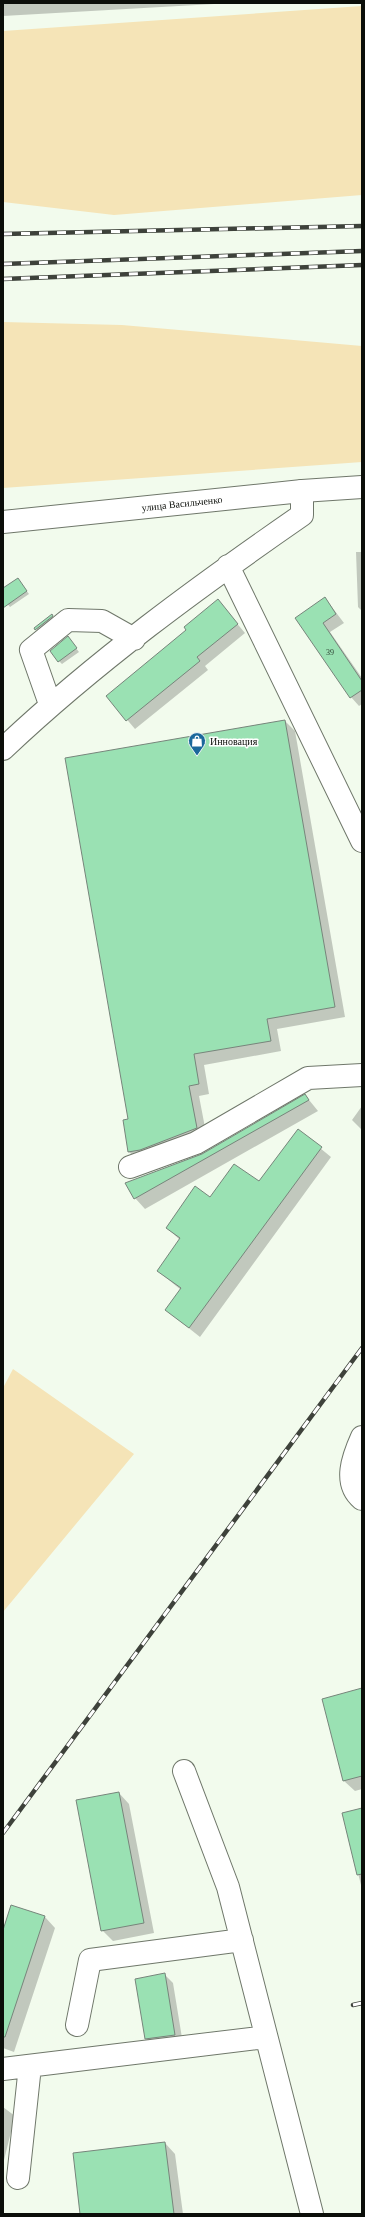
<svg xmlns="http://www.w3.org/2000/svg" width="365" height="2217" viewBox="0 0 365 2217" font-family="Georgia,serif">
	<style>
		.green { fill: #f5e4b7 }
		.shadow { fill: #0003 }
		.building { fill: #9ae1b3; stroke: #77857b }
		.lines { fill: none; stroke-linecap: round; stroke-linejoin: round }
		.minor-casing { stroke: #6f776a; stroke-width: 24 }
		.major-casing { stroke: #6f776a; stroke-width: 24 }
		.minor { stroke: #fff; stroke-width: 22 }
		.major { stroke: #fff; stroke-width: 22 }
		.rail-casing { stroke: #3e423b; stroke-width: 4.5 }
		.rail { stroke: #fff; stroke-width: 3; stroke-dasharray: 9; stroke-linecap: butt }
		.labels { text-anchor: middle; stroke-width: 3; stroke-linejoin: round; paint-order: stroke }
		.number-label { font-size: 8px; fill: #2f4334 }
		.street-label { font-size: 10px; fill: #0b0e09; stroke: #fff }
		.poi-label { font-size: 10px; fill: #0b0e09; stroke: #fff; text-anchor: start }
	</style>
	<rect width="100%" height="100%" fill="#f2fbed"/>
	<path class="green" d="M 362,6 L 362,195 L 114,215 L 3,202 L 3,31 Z
		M 3,322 L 122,325 L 362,346 L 362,462 L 3,488 Z
		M 13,1369 L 134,1454 L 3,1612 L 3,1388 Z"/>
	<path class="shadow" d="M 3,3 L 232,3 L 3,16 Z
		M 356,552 L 362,552 L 362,611 L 358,607 Z
		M 20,582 L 29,594 L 10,607 L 3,598 L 3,589 Z
		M 325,598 L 344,623 L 330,632 L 362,678 L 362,704 L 359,706 L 351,697 L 296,618 Z
		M 218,601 L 245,633 L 205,666 L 208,670 L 135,729 L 107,696 L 188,630 Z
		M 52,616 L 55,619 L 39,632 L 35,628 Z
		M 70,640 L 79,652 L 62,664 L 59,661 Z
		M 285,721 L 295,731 L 345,1017 L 277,1029 L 281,1051 L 204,1065 L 209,1094 L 199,1096 L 207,1138 L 140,1162 L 129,1152 L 129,1120 Z
		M 305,1095 L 318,1111 L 145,1209 L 135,1198 L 203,1155 Z
		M 362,1106 L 362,1130 L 352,1120 Z
		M 298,1130 L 331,1157 L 200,1337 L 166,1310 L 181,1290 L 158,1271 L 180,1240 L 167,1228 L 211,1198 L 259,1183 Z
		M 362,1689 L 362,1789 L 355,1791 L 344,1781 L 323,1699 Z
		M 119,1793 L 129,1804 L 154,1933 L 113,1941 L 102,1930 Z
		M 362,1810 L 362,1889 L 343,1814 Z
		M 12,1906 L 45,1917 L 55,1928 L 14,2052 L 3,2048 L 3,1933 Z
		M 165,1975 L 173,1983 L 183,2044 L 154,2047 L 146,2039 Z
		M 3,2107 L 15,2116 L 3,2164 Z
		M 165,2143 L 175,2154 L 183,2214 L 81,2214 Z"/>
	<path class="building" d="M 18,578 L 27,591 L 3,608 L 3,588 Z
		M 325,597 L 336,614 L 323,623 L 362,681 L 362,690 L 350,698 L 295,618 Z
		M 218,599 L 238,624 L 197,657 L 200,661 L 126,721 L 106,696 L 186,630 L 184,627 Z
		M 52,614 L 53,616 L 35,630 L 34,628 Z
		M 68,636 L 77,648 L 58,662 L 50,651 Z
		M 285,720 L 335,1007 L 267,1019 L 271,1041 L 194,1054 L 199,1084 L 189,1086 L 197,1128 L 140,1150 L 128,1152 L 123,1120 L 128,1119 L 65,758 Z
		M 305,1094 L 309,1100 L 134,1199 L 125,1183 L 202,1154 Z
		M 298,1129 L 322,1147 L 189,1328 L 165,1310 L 181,1288 L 157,1271 L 180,1238 L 166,1228 L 195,1186 L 210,1197 L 234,1164 L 259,1181 Z
		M 362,1688 L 362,1776 L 343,1781 L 322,1699 Z
		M 119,1792 L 144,1923 L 101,1931 L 76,1800 Z
		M 362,1808 L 362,1874 L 357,1875 L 342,1813 Z
		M 11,1905 L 45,1916 L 5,2037 L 3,2037 L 3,1930 Z
		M 165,1973 L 175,2035 L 145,2039 L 135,1979 Z
		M 165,2142 L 174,2214 L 80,2214 L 73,2153 Z"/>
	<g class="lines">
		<g class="minor-casing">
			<path id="minor" d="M 228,566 L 362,841
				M 50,704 L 31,650 L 68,620 L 102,621 L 134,639
				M 3,749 C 95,662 198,587 302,515 L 302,491
				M 130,1167 L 196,1143 L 308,1078 L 362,1075
				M 362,1437 C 353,1457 343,1483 362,1499
				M 184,1771 L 228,1887 L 312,2214
				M 77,2025 L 90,1960 L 242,1940
				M 3,2069 L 266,2037
				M 18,2178 L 30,2066"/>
		</g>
		<g class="major-casing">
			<path id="major" d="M 3,522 L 302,491 L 362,487"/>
		</g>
		<use href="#minor" class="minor"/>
		<use href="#major" class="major"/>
		<g class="rail-casing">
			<path id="rail" d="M 3,234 L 362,226
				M 3,264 L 362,251
				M 3,279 L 362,265
				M 3,1833 L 362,1348
				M 353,2005 L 362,2003"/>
		</g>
		<use href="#rail" class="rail"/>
	</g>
	<defs>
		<g id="shop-pin" transform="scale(0.9)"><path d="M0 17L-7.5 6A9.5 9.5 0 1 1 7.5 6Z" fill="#1b689b" stroke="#fff"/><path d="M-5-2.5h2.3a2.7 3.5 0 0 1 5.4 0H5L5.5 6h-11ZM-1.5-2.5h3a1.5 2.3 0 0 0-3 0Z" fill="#fff"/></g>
	</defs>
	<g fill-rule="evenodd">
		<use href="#shop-pin" x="197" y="741"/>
	</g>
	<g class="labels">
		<g class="number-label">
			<text x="330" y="655">39</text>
		</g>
		<g class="street-label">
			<text transform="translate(182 503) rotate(-6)" y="4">улица Васильченко</text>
		</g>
		<g class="poi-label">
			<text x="210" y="745">Инновация</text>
		</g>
	</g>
	<rect width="365" height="2217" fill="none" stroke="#0b0e09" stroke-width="8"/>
</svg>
